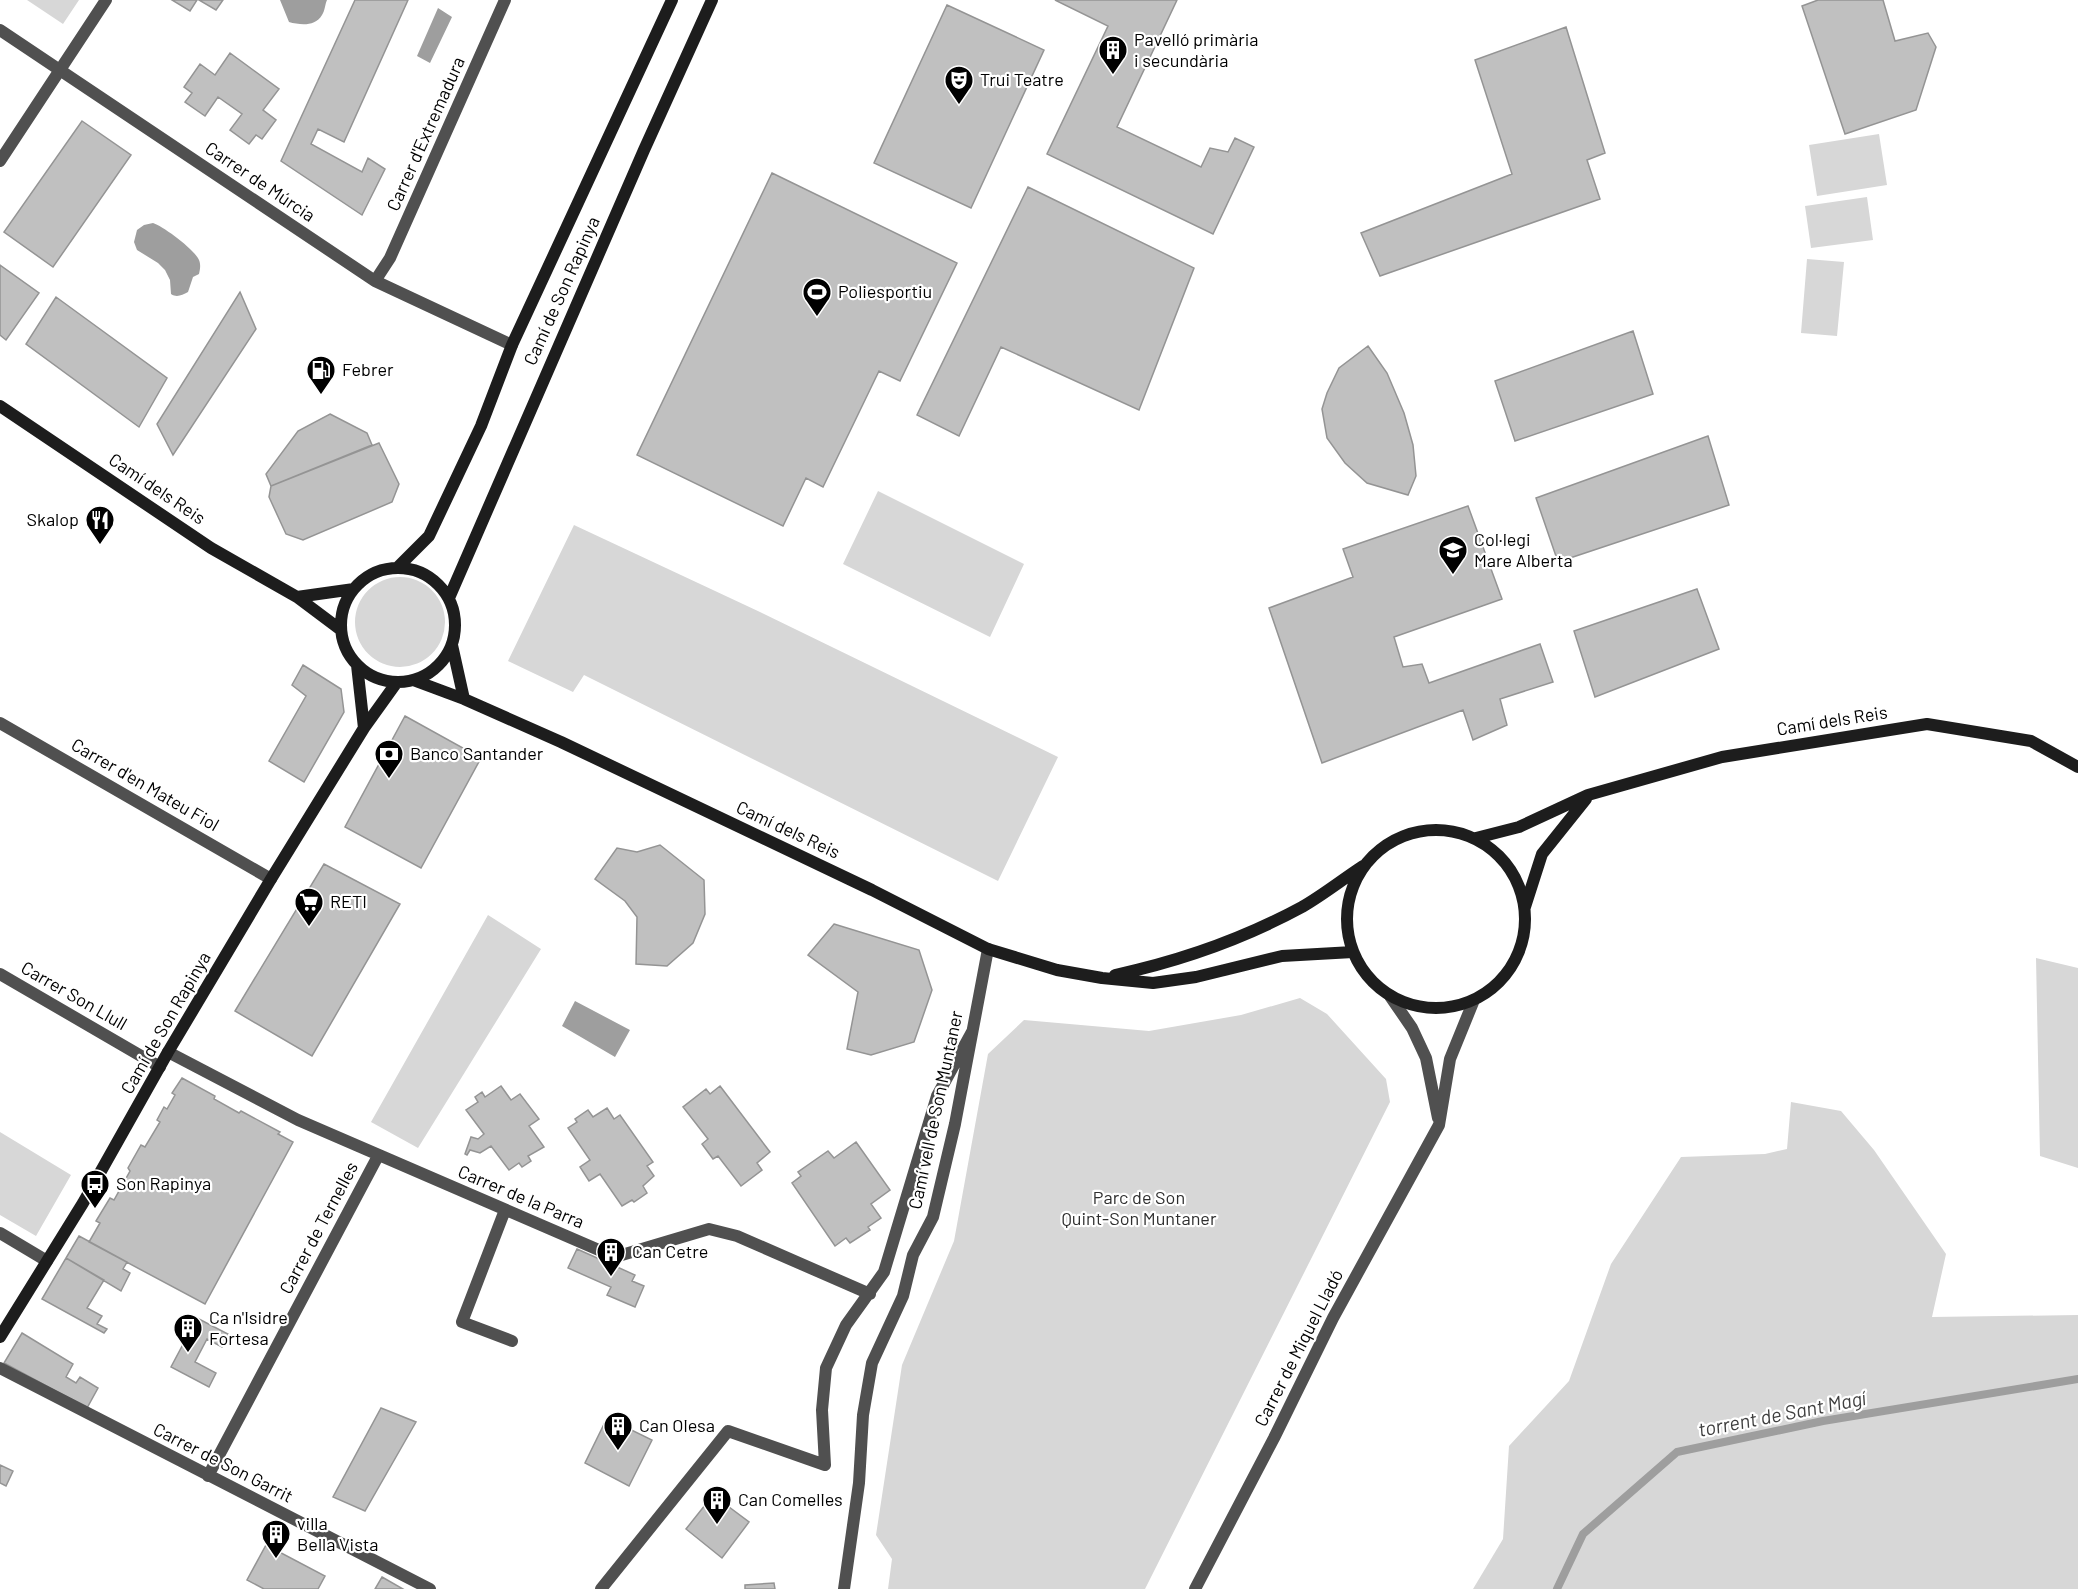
<svg xmlns="http://www.w3.org/2000/svg" width="2078" height="1589" viewBox="0 0 2078 1589" font-family="Barlow,sans-serif">
	<style>
		.green { fill: #d7d7d7 }
		.water { fill: #9e9e9e }
		.lines { fill: none; stroke-linecap: round; stroke-linejoin: round }
		.stream { stroke: #9e9e9e; stroke-width: 8 }
		.building { fill: #c0c0c0; stroke: #949494; stroke-width: 1.5 }
		.street { stroke: #505050; stroke-width: 12 }
		.secondary { stroke: #1d1d1d; stroke-width: 12 }
		.labels { text-anchor: middle; stroke-width: 4.5; stroke-linejoin: round; paint-order: stroke }
		.poi-label { font-size: 18px; fill: #000; stroke: #fff; text-anchor: start }
		.street-label { font-size: 18px; fill: #000; stroke: #fff }
		.park-label { font-size: 18px; fill: #2e2e2e; stroke: #fff }
		.water-label { font-size: 20px; font-style: italic; fill: #3f3f3f; stroke: #fff }
	</style>
	<rect width="100%" height="100%" fill="#fff"/>
	<path class="green" d="M 27,0 L 79,0 L 63,24 Z
		M 1879,134 L 1887,185 L 1817,196 L 1809,145 Z
		M 1867,197 L 1873,240 L 1811,248 L 1805,206 Z
		M 1807,259 L 1844,262 L 1837,336 L 1801,333 Z
		M 878,491 L 1024,564 L 990,637 L 843,564 Z
		M 574,525 L 760,612 L 1058,757 L 998,881 L 584,675 L 573,692 L 508,661 Z
		M355 622a45 45 0 1 1 90 0a45 45 0 1 1-90 0Z
		M 488,915 L 541,949 L 418,1148 L 371,1122 Z
		M 2036,958 L 2078,968 L 2078,1168 L 2040,1156 Z
		M 1300,998 L 1327,1014 L 1386,1079 L 1390,1102 L 1145,1589 L 888,1589 L 892,1559 L 876,1535 L 902,1365 L 954,1241 L 988,1054 L 1024,1020 L 1149,1031 L 1241,1015 Z
		M 1791,1102 L 1841,1111 L 1874,1150 L 1946,1254 L 1932,1317 L 2078,1315 L 2078,1589 L 1473,1589 L 1503,1539 L 1509,1446 L 1569,1381 L 1611,1264 L 1681,1157 L 1765,1154 L 1787,1149 Z
		M 0,1132 L 71,1175 L 36,1236 L 0,1215 Z"/>
	<path class="water" d="M 280,0 L 327,0 C 325,4 325,11 322,15 C 315,27 300,25 289,22 Z
		M 438,8 L 452,17 L 430,63 L 417,56 Z
		M 153,223 C 163,226 195,250 199,260 C 201,265 200,269 199,274 L 193,277 L 188,292 C 182,295 177,298 171,294 L 170,280 L 165,270 L 158,263 L 137,250 L 134,242 L 137,230 L 144,225 Z
		M 575,1001 L 630,1030 L 615,1057 L 562,1026 Z"/>
	<g class="lines">
		<path class="stream" d="M 1557,1589 L 1583,1534 L 1677,1452 L 1823,1421 L 2078,1379"/>
	</g>
	<path class="building" d="M 172,0 L 197,0 L 190,11 Z
		M 199,0 L 223,0 L 216,10 Z
		M 355,0 L 408,0 L 344,142 L 318,129 L 311,144 L 362,172 L 368,158 L 385,169 L 362,215 L 281,161 Z
		M 1055,0 L 1177,0 L 1117,127 L 1201,167 L 1210,148 L 1228,152 L 1235,138 L 1254,147 L 1213,234 L 1047,154 L 1108,26 Z
		M 1818,0 L 1883,0 L 1895,41 L 1928,33 L 1936,47 L 1916,110 L 1845,134 L 1802,6 Z
		M 947,5 L 1044,50 L 971,208 L 874,163 Z
		M 1566,27 L 1605,153 L 1587,160 L 1600,199 L 1380,276 L 1361,233 L 1512,174 L 1475,60 Z
		M 230,53 L 279,89 L 263,110 L 276,120 L 262,139 L 256,135 L 249,144 L 230,130 L 242,114 L 218,97 L 205,116 L 185,102 L 192,93 L 184,87 L 200,64 L 215,75 Z
		M 82,121 L 131,155 L 53,267 L 4,232 Z
		M 772,173 L 957,263 L 900,381 L 879,371 L 823,487 L 806,478 L 783,526 L 637,455 Z
		M 1028,187 L 1194,268 L 1139,410 L 1001,347 L 959,436 L 917,415 Z
		M 0,265 L 39,293 L 6,340 L 0,335 Z
		M 240,292 L 256,329 L 173,455 L 157,424 Z
		M 56,297 L 167,378 L 139,427 L 26,344 Z
		M 1633,331 L 1653,394 L 1515,441 L 1495,381 Z
		M 1368,346 L 1387,373 L 1404,413 L 1413,445 L 1416,476 L 1408,495 L 1367,483 L 1345,463 L 1327,438 L 1322,409 L 1327,393 L 1339,368 Z
		M 330,414 L 367,433 L 372,445 L 271,486 L 266,474 L 298,431 Z
		M 1708,436 L 1729,505 L 1558,562 L 1536,498 Z
		M 379,443 L 399,484 L 392,502 L 303,540 L 286,534 L 269,497 L 271,486 Z
		M 1468,506 L 1502,599 L 1394,637 L 1403,667 L 1422,664 L 1429,683 L 1540,644 L 1553,682 L 1500,699 L 1507,725 L 1473,740 L 1463,710 L 1322,763 L 1269,608 L 1353,577 L 1343,549 Z
		M 1697,589 L 1719,649 L 1595,697 L 1574,631 Z
		M 303,665 L 341,689 L 344,712 L 304,782 L 269,761 L 306,696 L 292,685 Z
		M 405,716 L 481,758 L 421,868 L 345,827 Z
		M 660,845 L 704,880 L 705,914 L 693,943 L 667,966 L 636,964 L 637,917 L 625,901 L 595,879 L 617,848 L 637,852 Z
		M 324,864 L 400,904 L 312,1056 L 235,1011 Z
		M 834,924 L 919,950 L 932,990 L 914,1042 L 871,1055 L 847,1049 L 858,992 L 808,955 Z
		M 182,1078 L 215,1096 L 214,1099 L 239,1113 L 241,1111 L 280,1132 L 278,1134 L 293,1142 L 205,1304 L 89,1242 L 100,1223 L 96,1221 L 110,1198 L 114,1200 L 130,1171 L 128,1168 L 141,1145 L 145,1147 L 160,1122 L 157,1120 L 164,1107 L 167,1109 L 175,1095 L 172,1093 Z
		M 501,1086 L 511,1100 L 520,1094 L 539,1119 L 529,1126 L 544,1147 L 528,1156 L 531,1161 L 522,1167 L 519,1163 L 509,1170 L 491,1146 L 480,1153 L 470,1150 L 467,1155 L 465,1154 L 471,1137 L 478,1139 L 484,1134 L 466,1110 L 478,1102 L 475,1097 L 482,1092 L 485,1097 Z
		M 720,1086 L 770,1152 L 757,1163 L 762,1170 L 741,1186 L 718,1156 L 713,1159 L 702,1144 L 708,1139 L 683,1107 L 706,1089 L 710,1094 Z
		M 607,1108 L 614,1119 L 620,1115 L 653,1162 L 647,1166 L 654,1176 L 643,1186 L 647,1193 L 634,1202 L 632,1200 L 622,1206 L 600,1174 L 589,1181 L 580,1167 L 590,1160 L 568,1128 L 577,1122 L 575,1119 L 588,1110 L 593,1117 Z
		M 856,1142 L 890,1190 L 871,1204 L 881,1218 L 868,1227 L 870,1230 L 850,1243 L 846,1238 L 835,1246 L 792,1183 L 801,1176 L 798,1172 L 828,1151 L 834,1158 Z
		M 79,1236 L 127,1262 L 123,1269 L 130,1273 L 121,1291 L 66,1258 Z
		M 577,1249 L 635,1275 L 632,1281 L 644,1286 L 635,1307 L 607,1295 L 611,1287 L 568,1268 Z
		M 66,1258 L 104,1280 L 87,1308 L 102,1316 L 97,1324 L 107,1329 L 104,1333 L 42,1299 Z
		M 197,1318 L 228,1334 L 222,1347 L 207,1339 L 195,1362 L 216,1373 L 209,1387 L 171,1367 Z
		M 22,1333 L 73,1364 L 66,1377 L 76,1383 L 80,1377 L 98,1388 L 87,1408 L 4,1363 Z
		M 381,1408 L 416,1422 L 365,1511 L 333,1497 Z
		M 607,1418 L 652,1440 L 629,1486 L 585,1463 Z
		M 0,1465 L 13,1471 L 6,1486 L 0,1483 Z
		M 713,1495 L 749,1522 L 722,1558 L 686,1529 Z
		M 266,1545 L 325,1576 L 318,1589 L 264,1589 L 247,1580 Z
		M 382,1577 L 403,1589 L 375,1589 Z
		M 774,1583 L 775,1589 L 745,1589 L 745,1585 Z"/>
	<g class="lines">
		<path class="street" d="M 0,30 L 375,281 L 512,345
			M 0,161 L 106,0
			M 375,281 L 390,258 L 505,0
			M 0,723 L 271,879
			M 0,974 L 160,1067
			M 1390,996 L 1412,1028 L 1426,1058 L 1438,1118
			M 168,1052 L 298,1120 L 615,1257 L 709,1229 L 737,1236 L 870,1294
			M 505,1210 L 462,1322 L 512,1341
			M 0,1233 L 47,1261
			M 0,1368 L 430,1589
			M 208,1476 L 378,1156
			M 601,1589 L 728,1431 L 825,1465 L 822,1410 L 826,1368 L 846,1325 L 884,1272 L 937,1096 L 972,1032
			M 844,1589 L 859,1483 L 863,1415 L 872,1363 L 903,1296 L 913,1255 L 933,1217 L 955,1124 L 988,949
			M 1195,1589 L 1274,1438 L 1333,1318 L 1439,1125 L 1450,1059 L 1474,1000"/>
		<path class="secondary" d="M 0,406 L 211,548 L 297,597 L 341,630
			M 397,568 L 429,536 L 481,426 L 512,345 L 672,0
			M341 625a57 57 0 1 1 114 0a57 57 0 1 1-114 0Z
			M 297,597 L 354,589
			M 449,598 L 644,150 L 712,0
			M 452,645 L 464,699
			M 357,665 L 364,728
			M 413,680 L 464,699 L 561,742 L 872,890 L 988,949 L 1057,970 L 1102,978 L 1153,983 L 1196,977 L 1282,956 L 1353,952
			M1347 919a89 89 0 1 1 178 0a89 89 0 1 1-178 0Z
			M 1476,838 L 1519,827 L 1588,795 L 1722,757 L 1927,724 L 2031,741 L 2078,767
			M 1525,907 L 1542,854 L 1586,799
			M 1115,975 C 1180,961 1243,939 1302,907 C 1323,895 1343,879 1363,866
			M 0,1337 L 83,1203 L 168,1052 L 271,879 L 364,728 L 397,682"/>
	</g>
	<defs>
		<g id="building-pin" transform="scale(1.5)"><path d="M0 17L-7.5 6A9.5 9.5 0 1 1 7.5 6Z" fill="#000" stroke="#fff"/><path d="M-4-6H4V6H1V3H-1V6H-4ZM-2.5-4.3h1.7v1.8h-1.7ZM.8-4.3h1.7v1.8H.8ZM-2.5-1h1.7V.8h-1.7ZM.8-1h1.7V.8H.8Z" fill="#fff"/></g>
		<g id="theatre-pin" transform="scale(1.5)"><path d="M0 17L-7.5 6A9.5 9.5 0 1 1 7.5 6Z" fill="#000" stroke="#fff"/><path d="M-5-5.5Q0-4 5-5.5V0Q5 5 0 6Q-5 5-5 0ZM-3.3-2.5H-1v1.5H-3.3ZM1-2.5H3.3v1.5H1ZM-2.8 1Q0 5.5 2.8 1Z" fill="#fff"/></g>
		<g id="stadium-pin" transform="scale(1.5)"><path d="M0 17L-7.5 6A9.5 9.5 0 1 1 7.5 6Z" fill="#000" stroke="#fff"/><path d="M0-5a6.5 5 0 1 0 0 10a6.5 5 0 1 0 0-10ZM-3.5-1.8h7v3.6h-7Z" fill="#fff"/></g>
		<g id="fuel-pin" transform="scale(1.5)"><path d="M0 17L-7.5 6A9.5 9.5 0 1 1 7.5 6Z" fill="#000" stroke="#fff"/><path d="M-5.5-6h7V0h2V4h1.3V-2.5L3-4.5l.8-.8L6-3V5H2.5V1h-1V6h-7ZM-4.2-4.7v3.2H.2V-4.7Z" fill="#fff"/></g>
		<g id="restaurant-pin" transform="scale(1.5)"><path d="M0 17L-7.5 6A9.5 9.5 0 1 1 7.5 6Z" fill="#000" stroke="#fff"/><path d="M-5-6h1v4h1v-4h1v4h1v-4h1v5L-1.5 .5V6h-2V.5L-5-1ZM5-6V6H3V1.5H1.5Q1.5-4 5-6Z" fill="#fff"/></g>
		<g id="school-pin" transform="scale(1.5)"><path d="M0 17L-7.5 6A9.5 9.5 0 1 1 7.5 6Z" fill="#000" stroke="#fff"/><path d="M0-5L7-2L0 1L-7-2ZM-4 1L0 2.5L4 1V4Q0 6-4 4Z" fill="#fff"/></g>
		<g id="bank-pin" transform="scale(1.5)"><path d="M0 17L-7.5 6A9.5 9.5 0 1 1 7.5 6Z" fill="#000" stroke="#fff"/><path d="M-6-4H6V4H-6ZM0-2.3a2.3 2.3 0 1 0 0 4.6a2.3 2.3 0 1 0 0-4.6Z" fill="#fff"/></g>
		<g id="supermarket-pin" transform="scale(1.5)"><path d="M0 17L-7.5 6A9.5 9.5 0 1 1 7.5 6Z" fill="#000" stroke="#fff"/><path d="M-6-5.5h2.5l.6 2H6L4.5 2H-2.5L-4.4-4H-6ZM-1.5 3.2a1.3 1.3 0 1 0 .1 0ZM3 3.2a1.3 1.3 0 1 0 .1 0Z" fill="#fff"/></g>
		<g id="bus-pin" transform="scale(1.5)"><path d="M0 17L-7.5 6A9.5 9.5 0 1 1 7.5 6Z" fill="#000" stroke="#fff"/><path d="M-5-6H5V4H4V6H2V4H-2V6H-4V4H-5ZM-3.5-4V0h7V-4ZM-3.5 1.2v1.5H-2V1.2ZM2 1.2v1.5H3.5V1.2Z" fill="#fff"/></g>
	</defs>
	<g fill-rule="evenodd">
		<use href="#building-pin" x="1113" y="50"/>
		<use href="#theatre-pin" x="959" y="80"/>
		<use href="#stadium-pin" x="817" y="292"/>
		<use href="#fuel-pin" x="321" y="370"/>
		<use href="#restaurant-pin" x="100" y="520"/>
		<use href="#school-pin" x="1453" y="550"/>
		<use href="#bank-pin" x="389" y="754"/>
		<use href="#supermarket-pin" x="309" y="902"/>
		<use href="#bus-pin" x="95" y="1184"/>
		<use href="#building-pin" x="611" y="1252"/>
		<use href="#building-pin" x="188" y="1328"/>
		<use href="#building-pin" x="618" y="1426"/>
		<use href="#building-pin" x="717" y="1500"/>
		<use href="#building-pin" x="276" y="1534"/>
	</g>
	<g class="labels">
		<g class="poi-label">
			<text x="1134" y="46">Pavelló primària<tspan x="1134" dy="21">i secundària</tspan></text>
			<text x="980" y="86">Trui Teatre</text>
			<text x="838" y="298">Poliesportiu</text>
			<text x="342" y="376">Febrer</text>
			<text x="79" y="526" text-anchor="end">Skalop</text>
			<text x="1474" y="546">Col·legi<tspan x="1474" dy="21">Mare Alberta</tspan></text>
			<text x="410" y="760">Banco Santander</text>
			<text x="330" y="908">RETI</text>
			<text x="116" y="1190">Son Rapinya</text>
			<text x="632" y="1258">Can Cetre</text>
			<text x="209" y="1324">Ca n'Isidre<tspan x="209" dy="21">Fortesa</tspan></text>
			<text x="639" y="1432">Can Olesa</text>
			<text x="738" y="1506">Can Comelles</text>
			<text x="297" y="1530">villa<tspan x="297" dy="21">Bella Vista</tspan></text>
		</g>
		<g class="street-label">
			<text transform="translate(426 134) rotate(-66)" y="6">Carrer d'Extremadura</text>
			<text transform="translate(260 182) rotate(34)" y="6">Carrer de Múrcia</text>
			<text transform="translate(562 291) rotate(-66)" y="6">Camí de Son Rapinya</text>
			<text transform="translate(157 489) rotate(34)" y="6">Camí dels Reis</text>
			<text transform="translate(1832 721) rotate(-9)" y="6">Camí dels Reis</text>
			<text transform="translate(145 785) rotate(30)" y="6">Carrer d'en Mateu Fiol</text>
			<text transform="translate(788 830) rotate(25)" y="6">Camí dels Reis</text>
			<text transform="translate(74 996) rotate(30)" y="6">Carrer Son Llull</text>
			<text transform="translate(166 1023) rotate(-60)" y="6">Camí de Son Rapinya</text>
			<text transform="translate(936 1110) rotate(-78)" y="6">Camí vell de Son Muntaner</text>
			<text transform="translate(521 1197) rotate(23)" y="6">Carrer de la Parra</text>
			<text transform="translate(319 1228) rotate(-62)" y="6">Carrer de Ternelles</text>
			<text transform="translate(1299 1348) rotate(-63)" y="6">Carrer de Miquel Lladó</text>
			<text transform="translate(223 1463) rotate(27)" y="6">Carrer de Son Garrit</text>
		</g>
		<g class="park-label">
			<text x="1139" y="1204">Parc de Son<tspan x="1139" dy="21">Quint-Son Muntaner</tspan></text>
		</g>
		<g class="water-label">
			<text transform="translate(1782 1414) rotate(-11)" y="7">torrent de Sant Magí</text>
		</g>
	</g>
</svg>
